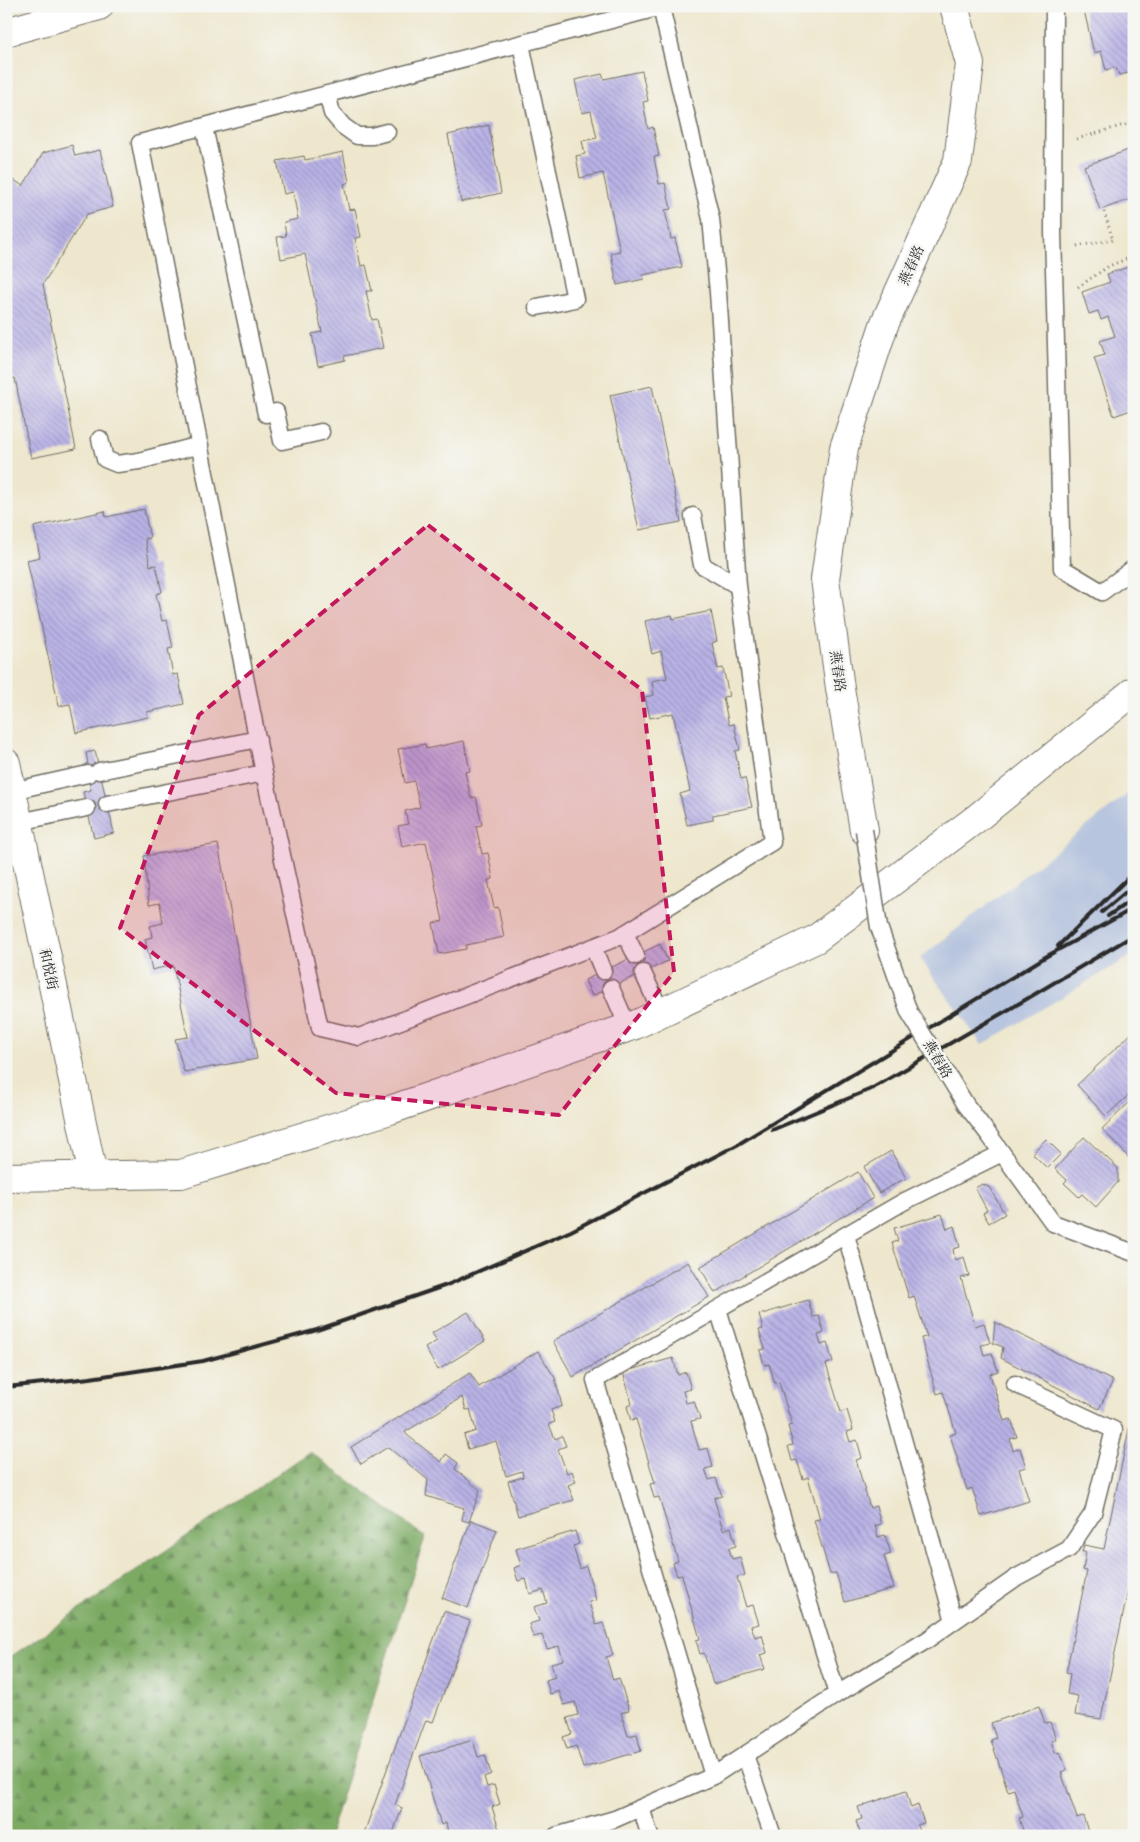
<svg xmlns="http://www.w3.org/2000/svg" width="1140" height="1842" viewBox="0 0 1140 1842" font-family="'IM FELL English','Noto Serif SC',serif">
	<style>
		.railway { fill: #b8c5de }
		.forest { fill: url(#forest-firs); stroke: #546a48 }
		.building { fill: url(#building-back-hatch) }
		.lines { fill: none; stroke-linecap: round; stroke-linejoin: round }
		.lane-casing { stroke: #6f6d64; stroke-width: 19 }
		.street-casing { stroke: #6f6d64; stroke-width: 30 }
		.secondary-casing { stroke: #6f6d64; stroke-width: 30 }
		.path { stroke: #6f6d64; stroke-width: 3; stroke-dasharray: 1 4; stroke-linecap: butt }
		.lane { stroke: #fff; stroke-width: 16 }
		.street { stroke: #fff; stroke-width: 28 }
		.secondary { stroke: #fff; stroke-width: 28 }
		.rail { stroke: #2b2b2b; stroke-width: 4 }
		.lane-bridge-casing { stroke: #6f6d64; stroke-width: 19; stroke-linecap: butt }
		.lane-bridge { stroke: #fff; stroke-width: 16 }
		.marked { fill: #c2185b; fill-opacity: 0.2; stroke: #c2185b; stroke-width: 4; stroke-dasharray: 10 6; stroke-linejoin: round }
		.labels { text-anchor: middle; stroke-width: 5; stroke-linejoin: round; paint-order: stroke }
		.street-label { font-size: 14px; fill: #2b2b2b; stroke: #f6f6f2 }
	</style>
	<defs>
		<pattern id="forest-firs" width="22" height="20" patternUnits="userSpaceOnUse" patternTransform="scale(1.25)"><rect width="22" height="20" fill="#7caa64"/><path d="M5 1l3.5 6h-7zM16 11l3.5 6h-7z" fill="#668b53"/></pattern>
		<pattern id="building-back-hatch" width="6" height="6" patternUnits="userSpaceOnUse" patternTransform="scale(1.25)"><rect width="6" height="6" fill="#bab3e7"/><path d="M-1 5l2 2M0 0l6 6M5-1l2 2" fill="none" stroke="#9792bb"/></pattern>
	</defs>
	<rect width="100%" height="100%" fill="#f6f6f2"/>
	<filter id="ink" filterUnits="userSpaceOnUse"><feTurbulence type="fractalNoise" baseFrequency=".02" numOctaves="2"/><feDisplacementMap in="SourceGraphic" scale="10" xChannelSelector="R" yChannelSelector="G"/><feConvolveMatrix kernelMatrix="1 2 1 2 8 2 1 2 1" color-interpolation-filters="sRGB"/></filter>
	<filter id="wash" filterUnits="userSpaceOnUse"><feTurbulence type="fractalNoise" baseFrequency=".0096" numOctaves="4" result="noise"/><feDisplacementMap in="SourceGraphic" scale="20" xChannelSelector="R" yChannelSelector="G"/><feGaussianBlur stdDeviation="1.12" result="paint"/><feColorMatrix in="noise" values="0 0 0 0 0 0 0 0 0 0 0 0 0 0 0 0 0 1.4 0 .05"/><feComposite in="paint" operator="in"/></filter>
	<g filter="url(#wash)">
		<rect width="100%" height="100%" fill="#eee7cd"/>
		<path class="railway" d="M 1134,789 L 1134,954 L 982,1045 L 920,958 Z"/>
		<path class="forest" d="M 310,1452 L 425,1537 L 329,1836 L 6,1836 L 6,1660 Z"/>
		<g id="blocks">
			<path class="building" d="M 1083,6 L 1134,6 L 1134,72 L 1119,75 L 1116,67 L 1106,70 L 1101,51 L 1094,53 Z
				M 642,71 L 648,101 L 643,102 L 648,129 L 653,127 L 659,156 L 654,157 L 659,184 L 665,183 L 671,209 L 665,210 L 671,239 L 675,238 L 682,267 L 643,275 L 644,279 L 617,285 L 611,253 L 620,251 L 603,173 L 580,178 L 576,156 L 585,154 L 582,141 L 597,138 L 591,111 L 582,113 L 575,80 L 602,74 L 604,79 Z
				M 489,125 L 501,193 L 461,202 L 448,135 Z
				M 72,145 L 75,156 L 100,150 L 113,207 L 87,214 L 43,284 L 76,449 L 31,458 L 15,378 L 6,379 L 6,193 L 14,180 L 23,186 L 43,153 Z
				M 1134,148 L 1134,198 L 1100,210 L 1084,166 Z
				M 343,152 L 349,182 L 344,184 L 349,210 L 355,209 L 361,237 L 355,238 L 361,266 L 366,265 L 372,291 L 366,291 L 372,320 L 377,319 L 383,348 L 344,356 L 345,360 L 318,366 L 312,334 L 322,332 L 305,254 L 281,259 L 277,237 L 286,236 L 284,222 L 298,219 L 293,192 L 284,194 L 277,161 L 304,156 L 305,160 Z
				M 1134,265 L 1134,409 L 1114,416 L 1094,358 L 1105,355 L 1100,341 L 1115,336 L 1108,317 L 1101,320 L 1098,311 L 1089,314 L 1082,292 L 1110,282 L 1107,274 Z
				M 652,386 L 681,522 L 639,530 L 610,395 Z
				M 144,509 L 150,538 L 145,539 L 150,566 L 156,565 L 162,592 L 156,594 L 162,621 L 167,620 L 173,648 L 168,649 L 173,675 L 178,674 L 184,704 L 147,712 L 148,717 L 76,733 L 70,704 L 59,706 L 27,560 L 40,557 L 34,527 L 105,511 L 106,517 Z
				M 711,611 L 717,641 L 712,643 L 718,669 L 723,668 L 729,696 L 723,697 L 729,725 L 734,724 L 740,750 L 735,751 L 741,779 L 745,778 L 752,807 L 713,815 L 713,820 L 687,825 L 680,794 L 690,791 L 673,713 L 650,718 L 645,697 L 654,695 L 652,681 L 667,678 L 661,651 L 652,654 L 645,621 L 672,615 L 673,619 Z
				M 464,741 L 470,771 L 465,772 L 471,798 L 476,797 L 482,825 L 476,826 L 482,854 L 488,853 L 493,879 L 488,880 L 494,908 L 498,907 L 504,937 L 466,945 L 466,949 L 439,954 L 433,923 L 443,921 L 426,842 L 402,847 L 398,826 L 408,824 L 405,811 L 420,807 L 414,781 L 405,783 L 398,749 L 425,744 L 426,749 Z
				M 95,751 L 114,833 L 94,838 L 83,792 L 91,790 L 85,764 L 88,764 L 86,753 Z
				M 218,844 L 257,1059 L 184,1072 L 175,1039 L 188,1037 L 173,965 L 152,970 L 145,939 L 152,937 L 150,926 L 163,923 L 160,903 L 149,905 L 144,856 Z
				M 660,944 L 668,961 L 592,996 L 585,980 Z
				M 1134,1031 L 1134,1090 L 1106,1116 L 1077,1085 Z
				M 1134,1098 L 1134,1163 L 1102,1129 Z
				M 1084,1137 L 1118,1168 L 1118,1182 L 1096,1207 L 1082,1194 L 1079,1197 L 1064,1183 L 1067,1180 L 1055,1169 Z
				M 1046,1139 L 1061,1154 L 1047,1168 L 1032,1153 Z
				M 891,1151 L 906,1178 L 879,1193 L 864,1167 Z
				M 858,1172 L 873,1198 L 715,1293 L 700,1267 Z
				M 982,1184 L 989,1187 L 1005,1214 L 989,1223 L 983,1213 L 987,1210 L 975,1188 Z
				M 942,1214 L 947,1229 L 954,1226 L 960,1247 L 953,1249 L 955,1260 L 964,1257 L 969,1276 L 961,1278 L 975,1326 L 984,1323 L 990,1343 L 981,1345 L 984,1355 L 992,1353 L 998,1371 L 990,1374 L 1004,1421 L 1011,1419 L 1017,1437 L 1010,1439 L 1013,1451 L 1020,1448 L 1026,1467 L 1019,1469 L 1029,1501 L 981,1516 L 972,1488 L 967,1490 L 950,1435 L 956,1433 L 943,1392 L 937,1394 L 921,1338 L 927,1337 L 914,1296 L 909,1298 L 892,1243 L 898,1241 L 894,1228 Z
				M 688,1262 L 709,1297 L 573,1377 L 553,1341 Z
				M 808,1300 L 813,1317 L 819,1316 L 824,1333 L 818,1335 L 821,1345 L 827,1343 L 833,1362 L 826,1364 L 841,1412 L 847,1410 L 853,1430 L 847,1432 L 850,1442 L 857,1440 L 862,1458 L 856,1460 L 870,1508 L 876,1506 L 881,1524 L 875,1526 L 878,1537 L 885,1535 L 891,1554 L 884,1556 L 894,1588 L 845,1602 L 836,1573 L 830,1574 L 814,1520 L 820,1519 L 808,1477 L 803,1479 L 797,1460 L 792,1461 L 788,1446 L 793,1445 L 788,1426 L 792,1425 L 779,1382 L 775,1383 L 769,1364 L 764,1365 L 760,1350 L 765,1349 L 759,1330 L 763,1329 L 759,1315 Z
				M 468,1312 L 485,1341 L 438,1370 L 425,1348 L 437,1341 L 432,1333 Z
				M 995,1322 L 1113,1381 L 1099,1409 L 1001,1358 L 1003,1347 L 993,1343 Z
				M 538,1351 L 555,1378 L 562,1406 L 551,1410 L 555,1422 L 549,1424 L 555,1439 L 562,1436 L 566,1446 L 558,1449 L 567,1473 L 572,1471 L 576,1482 L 568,1485 L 574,1500 L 518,1516 L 508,1481 L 523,1477 L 522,1471 L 506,1476 L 496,1441 L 468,1449 L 464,1435 L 476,1431 L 470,1409 L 466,1410 L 462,1397 L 405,1432 L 407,1435 L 441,1462 L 446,1454 L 458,1463 L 455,1469 L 480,1490 L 469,1522 L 462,1520 L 464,1508 L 426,1496 L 428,1480 L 388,1447 L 361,1464 L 351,1447 L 470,1373 L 479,1387 Z
				M 673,1358 L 678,1375 L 686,1372 L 691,1389 L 683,1391 L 686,1403 L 694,1401 L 700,1419 L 691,1421 L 699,1450 L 708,1448 L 713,1467 L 705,1469 L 709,1480 L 716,1478 L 722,1496 L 714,1498 L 723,1530 L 731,1527 L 736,1546 L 729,1548 L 732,1559 L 740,1557 L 745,1575 L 737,1577 L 746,1607 L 753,1605 L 759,1624 L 751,1626 L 755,1637 L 762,1635 L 767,1653 L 760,1655 L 765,1669 L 713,1684 L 704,1653 L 700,1654 L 696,1640 L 700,1639 L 682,1575 L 677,1576 L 673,1563 L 678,1561 L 659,1497 L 654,1498 L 650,1484 L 655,1483 L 636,1419 L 631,1421 L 627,1406 L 632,1404 L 623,1372 Z
				M 1133,1410 L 1134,1562 L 1101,1719 L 1075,1715 L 1078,1696 L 1067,1694 L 1070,1674 L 1066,1673 L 1087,1571 L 1083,1570 L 1086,1552 L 1082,1552 L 1084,1545 L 1104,1549 Z
				M 471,1520 L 497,1530 L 468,1608 L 442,1598 Z
				M 575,1531 L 579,1544 L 573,1546 L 580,1569 L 586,1566 L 596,1600 L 589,1602 L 596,1625 L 603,1623 L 613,1655 L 606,1657 L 613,1680 L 619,1678 L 629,1710 L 621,1713 L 628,1736 L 637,1734 L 641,1751 L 583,1768 L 576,1746 L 567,1749 L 563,1737 L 572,1734 L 567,1718 L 578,1715 L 575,1702 L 564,1705 L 559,1691 L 550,1694 L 546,1680 L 555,1677 L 551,1663 L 563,1660 L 559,1646 L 547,1649 L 542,1635 L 533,1637 L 529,1624 L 539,1621 L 534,1607 L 547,1603 L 543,1590 L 530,1594 L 526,1579 L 518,1581 L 514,1568 L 521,1565 L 516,1549 Z
				M 444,1611 L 470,1621 L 433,1722 L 426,1720 L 395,1805 L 402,1808 L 392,1836 L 363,1836 Z
				M 1039,1706 L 1045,1723 L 1050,1722 L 1056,1739 L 1051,1741 L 1055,1753 L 1060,1752 L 1067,1770 L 1061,1772 L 1077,1818 L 1083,1816 L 1089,1834 L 1083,1836 L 1025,1836 L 1019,1818 L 1023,1817 L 1014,1789 L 1008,1791 L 991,1740 L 996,1738 L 991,1723 Z
				M 473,1740 L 478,1757 L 485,1755 L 491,1774 L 484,1777 L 487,1787 L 494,1785 L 500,1804 L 492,1807 L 501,1836 L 449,1836 L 446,1823 L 441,1825 L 420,1756 Z
				M 906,1791 L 911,1808 L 918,1805 L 924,1823 L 917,1825 L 920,1835 L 928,1832 L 929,1836 L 861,1836 L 856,1821 L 862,1819 L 858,1807 Z"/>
		</g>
	</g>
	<g filter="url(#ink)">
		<use href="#blocks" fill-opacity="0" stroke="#6f6d64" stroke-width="1"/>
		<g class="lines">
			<g class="lane-casing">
				<path id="lane" d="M 1054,6 L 1053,232 L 1062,568 L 1102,592 L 1134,568
					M 521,44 L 575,299 L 537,307
					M 327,94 L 332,113 L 343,126 L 357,136 L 372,136 L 387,132
					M 204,127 L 266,414 L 276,412 L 282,441 L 321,432
					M 100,439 L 105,459 L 117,464 L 139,461 L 200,445
					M 693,516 L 702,565 L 738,586
					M 99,771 L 258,739
					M 12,791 L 88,774
					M 107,804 L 264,773 L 320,1028 L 359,1037 L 619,937 L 772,842 L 738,586 L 718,292 L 711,219 L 661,7 L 140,143 L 264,773
					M 19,822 L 87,808
					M 625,933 L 636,956
					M 593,947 L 603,971
					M 643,973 L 661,1012
					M 611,988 L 628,1027
					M 989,1135 L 1053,1223 L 1134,1253
					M 846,1235 L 954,1621
					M 718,1309 L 837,1694
					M 745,1755 L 773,1836
					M 713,1776 L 595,1380 L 903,1202 L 1002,1153
					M 641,1808 L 650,1836
					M 556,1836 L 615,1819 L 713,1776 L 837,1694 L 927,1640 L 1017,1577 L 1069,1549 L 1093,1513 L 1114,1430 L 1015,1384"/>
			</g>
			<g class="street-casing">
				<path id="street" d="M 6,763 L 93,1175
					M 864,830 L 840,688 L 825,579 L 844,448 L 884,325 L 958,161 L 970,64 L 954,6
					M 6,1177 L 181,1174 L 390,1110 L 635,1025 L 816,939 L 977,818 L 1134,691"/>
			</g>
			<g class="secondary-casing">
				<path id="secondary" d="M 6,32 L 99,6"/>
			</g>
			<path class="path" d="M 1077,139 L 1134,122
				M 1077,246 L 1113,240 L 1103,209
				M 1078,287 L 1109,266 L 1134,256"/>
			<use href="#lane" class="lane"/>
			<use href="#street" class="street"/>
			<use href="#secondary" class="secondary"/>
			<path class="rail" d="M 1102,912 L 1134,885
				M 1108,916 L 1134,898
				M 1058,946 L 1134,872
				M 772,1130 L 871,1089 L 1025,1000 L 1134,935
				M 6,1387 L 90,1378 L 203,1361 L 317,1330 L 447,1285 L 571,1231 L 737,1145 L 1047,956 L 1134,908"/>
			<g class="lane-bridge-casing">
				<path id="lane-bridge" d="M 864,830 L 879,927 L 909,1012 L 966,1105 L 989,1135"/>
			</g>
			<use href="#lane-bridge" class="lane-bridge"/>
		</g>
	</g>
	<path class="marked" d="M 428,525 L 642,690 L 674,972 L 559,1115 L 336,1093 L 120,928 L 199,715 Z"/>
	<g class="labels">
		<g class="street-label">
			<text transform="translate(911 265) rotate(-66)" y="5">燕春路</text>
			<text transform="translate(838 671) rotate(82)" y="5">燕春路</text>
			<text transform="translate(49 969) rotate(78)" y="5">和悦街</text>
			<text transform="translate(938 1059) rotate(59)" y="5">燕春路</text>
		</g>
	</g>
	<rect width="1140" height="1842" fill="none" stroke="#f6f6f2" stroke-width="25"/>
</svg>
